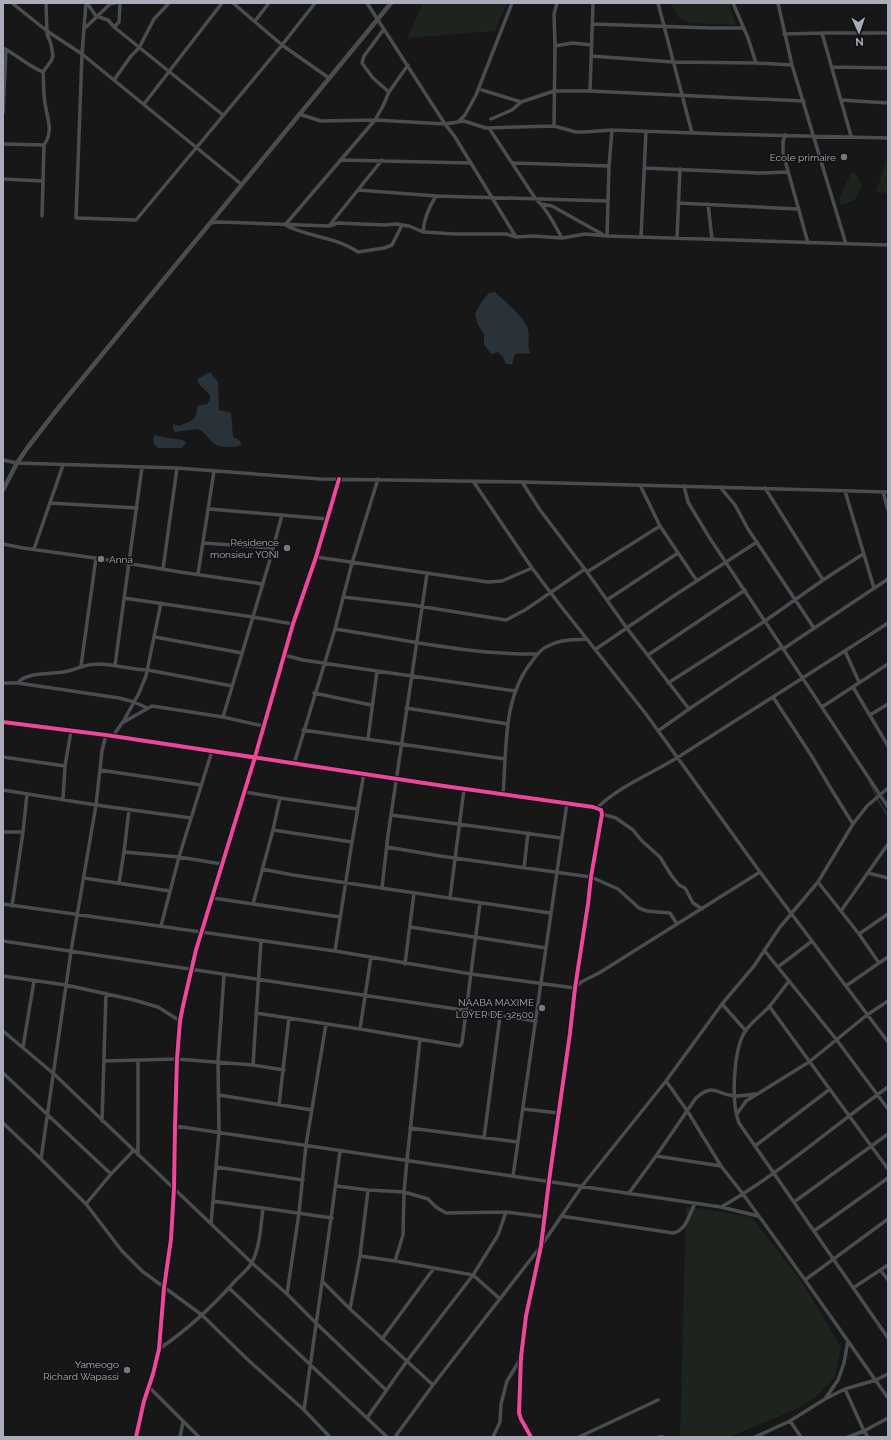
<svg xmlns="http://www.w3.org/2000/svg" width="891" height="1440" viewBox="0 0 891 1440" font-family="Raleway,sans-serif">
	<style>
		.green { fill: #1d241e }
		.water { fill: #2a3239 }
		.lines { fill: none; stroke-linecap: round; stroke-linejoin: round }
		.stream { stroke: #2a3239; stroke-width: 1.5 }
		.minor { stroke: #4b4c50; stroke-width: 3.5 }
		.tertiary { stroke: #4b4c50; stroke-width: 4.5 }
		.cycleway-casing { stroke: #111113; stroke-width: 6 }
		.cycleway { stroke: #ed469a; stroke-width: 4 }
		.poi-dot { fill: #757880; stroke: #111113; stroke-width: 1.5 }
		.labels { text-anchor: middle; stroke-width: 3; stroke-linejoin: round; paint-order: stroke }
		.poi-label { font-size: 10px; fill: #a8adb8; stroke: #111113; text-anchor: end }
	</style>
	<rect width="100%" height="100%" fill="#171717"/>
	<path class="green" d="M 423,3 L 507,3 L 495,31 L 407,38 Z
		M 671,3 L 729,3 L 736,25 L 690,23 L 678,17 Z
		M 888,155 L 888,193 L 876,192 Z
		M 855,172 L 862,185 L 855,200 L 841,205 L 839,200 L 851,173 Z
		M 686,1206 L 751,1217 L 802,1282 L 841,1347 L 835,1377 L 816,1397 L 792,1411 L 729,1437 L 680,1437 Z"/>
	<path class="water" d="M 495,292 C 505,302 524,316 528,329 C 530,338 527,347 530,353 C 524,355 520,352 515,354 L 512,364 L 506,364 L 503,357 L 498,352 L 491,354 L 484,344 L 484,334 L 478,325 L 475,314 L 482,301 L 489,293 Z
		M 210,372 L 218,382 L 219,410 L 231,413 L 233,437 L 239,440 L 242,444 C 238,447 234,447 230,447 C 209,449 209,432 197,429 L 175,432 L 173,429 L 173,424 L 179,426 C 191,421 197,421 197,406 L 207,404 L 210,400 L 210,395 L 199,384 L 197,379 Z
		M 155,435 L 167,438 L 183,440 L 186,443 L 182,448 L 158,448 L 154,444 L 153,439 Z"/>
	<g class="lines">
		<path class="stream" d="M 870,783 L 878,800 L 888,816"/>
		<path class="minor" d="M 12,3 L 47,31 L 82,54 L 241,184
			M 86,3 L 82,54 L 76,218 L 136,220 L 282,45 L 315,3
			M 87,3 L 96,16 L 108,20 L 114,27 L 223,115
			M 233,3 L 282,45 L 329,78
			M 367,3 L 445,124 L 455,137 L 516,237
			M 658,3 L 692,133
			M 733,3 L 748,38 L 756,63
			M 778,3 L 792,65 L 846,244
			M 255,21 L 269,3
			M 592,24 L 711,28 L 744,28
			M 114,27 L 119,22 L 120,3
			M 84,29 L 110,4 L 115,3
			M 384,29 L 364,56 L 362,63 L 373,78 L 389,92
			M 822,33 L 851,136
			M 784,34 L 822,33 L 888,33
			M 555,46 L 572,43 L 592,45
			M 3,48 C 17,55 28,66 43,72
			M 591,56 L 673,62 L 756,63 L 792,65
			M 832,67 L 888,68
			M 114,80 L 131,56 L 139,48 L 154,19 L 169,3
			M 482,90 L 521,102
			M 590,91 L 593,3
			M 841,100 L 888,103
			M 144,104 L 222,3
			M 3,113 L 6,50
			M 299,114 L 321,121 L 375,120 L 445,124 L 464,121 L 486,128 L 554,126 L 576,132 L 584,132 L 612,130 L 722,134 L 888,138
			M 491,119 L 512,110 L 521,102 L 554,91 L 590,91 L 804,101
			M 459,121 L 465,115 L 476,95 L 512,3
			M 554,126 L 555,46 L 554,14 L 557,3
			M 489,128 L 535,198 C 547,209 554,224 562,238
			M 785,135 L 783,142 L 783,153 L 808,243
			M 3,144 L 44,145
			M 340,160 L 470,163
			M 513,163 L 609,166
			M 644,168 L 759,173 L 788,172
			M 3,179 L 43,181
			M 358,190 L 436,196 L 608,201
			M 678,203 L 798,209
			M 541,204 L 552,206 L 602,234
			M 708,204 L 712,239
			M 42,216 L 44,145 C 54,131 47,118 45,103 C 43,93 44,82 43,72 L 51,61 L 53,56 L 51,44 L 47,34 L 46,3
			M 210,223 L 219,222 L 329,226 L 338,223 L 385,225 L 396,224 L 409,226 L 423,232 L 456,234 L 506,234 L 516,237 L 534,236 L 562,238 L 585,234 L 607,236 L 888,245
			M 402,225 L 392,245 L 384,248 L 358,252 C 336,237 308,237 285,225 L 375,120 L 383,106 L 389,92 L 408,65
			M 329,226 L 382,160
			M 423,232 C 424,219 429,207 436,196
			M 607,236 L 609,166 L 612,130
			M 641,237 L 646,131
			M 677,238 L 680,169
			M 3,460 L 17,463 L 177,468 L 320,479 L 522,482 L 888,492
			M 473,481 L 532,568 L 560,605 L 646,714 L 760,872 L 888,1042
			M 522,482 L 540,510 L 587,572 L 626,627 L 689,709 L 782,647
			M 640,485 L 660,526 L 697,581
			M 684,486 L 688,502 L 709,537 L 888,807
			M 720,487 L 735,505 L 748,529 L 814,628
			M 765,488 L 823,580
			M 845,491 L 874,588
			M 883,492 L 888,510
			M 50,503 L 137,508
			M 209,509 L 328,519
			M 204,543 L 273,548
			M 3,544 L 23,548 L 102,559 L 180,572 L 263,584
			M 34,549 L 63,465
			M 316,557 L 488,582 L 502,581 L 532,568
			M 163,569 L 177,468
			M 587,572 L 660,526
			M 198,574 L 214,471
			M 343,597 L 412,605 L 506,620 L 525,610 L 585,569
			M 124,598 L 253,617 L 293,624
			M 607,600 L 678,553
			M 335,629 C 402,639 469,655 538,654
			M 155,637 L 242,653
			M 596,649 L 675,595 L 757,542
			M 783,649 L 888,579
			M 845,651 L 859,682
			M 284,655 L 303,660 L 377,671 L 515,691
			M 648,655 L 745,590
			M 115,665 L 142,467
			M 81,666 L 96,558
			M 3,683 L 18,683 C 26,671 55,675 68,671 C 81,668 83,664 98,664 C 115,664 131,670 148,670 L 232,686
			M 18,683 L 119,698 L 134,702 L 147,708
			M 668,683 L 765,621 L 823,580 L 863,554
			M 853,687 L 888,746
			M 314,693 L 371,705
			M 773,697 L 811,755 L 833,792 L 853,824
			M 822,707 L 888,664
			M 406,708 L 508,724
			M 870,715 L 888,704
			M 223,717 L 269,563 L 282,515
			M 3,722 L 106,735 L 444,786 L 593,807 L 601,810 L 602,814 L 591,877 L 588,904 L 575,988 L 570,1033 L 549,1181 L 541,1246 L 526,1316 L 521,1357 L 519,1413 L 521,1419 L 531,1437
			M 123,722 L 139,693 L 146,676 L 161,603
			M 303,730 L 505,759
			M 658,731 L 689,709
			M 113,736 L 122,723 L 152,706 L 223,717 L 263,726
			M 368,739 L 377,671
			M 3,757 L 65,766
			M 294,764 L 335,629 L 352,563 L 378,479
			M 100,770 L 201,785
			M 3,790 L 96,805 L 191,818
			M 245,792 L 280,798 L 357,809
			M 503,794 C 507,749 502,697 533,660 C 537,654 541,649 548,646 C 561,639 573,640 587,639
			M 63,799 L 65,766 L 71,731
			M 597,808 C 621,785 653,773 680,756 C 749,712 819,668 888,623
			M 129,810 L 124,852 L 179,857 L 222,864
			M 602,814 L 616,818 L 633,830 L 642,841 L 660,857 L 671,875 L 679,885 L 685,888 L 693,903 L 702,909
			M 391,815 L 561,838
			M 273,830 L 352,842
			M 3,832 L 23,832
			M 387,847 L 440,856 L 591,877 L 618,889 L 639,908 L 647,911 L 670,913 L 677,924
			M 524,868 L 528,833
			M 262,869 L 293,875 L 550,913
			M 868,873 L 888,878
			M 84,878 L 170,891
			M 818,882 L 859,934 L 879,963 L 846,986
			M 119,883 L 124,852
			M 382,888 L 388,835 L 427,574
			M 213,898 L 340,917
			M 450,898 L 464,789
			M 3,904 L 335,951 L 471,974 L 575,988 L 581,982 L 599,973 L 760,872
			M 253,904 L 273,830 L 280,798
			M 12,906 L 23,832 L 27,794
			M 841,911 L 888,844
			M 161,926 L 179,857 L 212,751
			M 410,927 L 546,948
			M 859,934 L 888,914
			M 3,941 L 536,1021
			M 764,950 L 836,1039 L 888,1109
			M 335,951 L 352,842 L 364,773
			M 879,963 L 888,957
			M 405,964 L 414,893
			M 778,967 L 812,941
			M 3,976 L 66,985 L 134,1000 L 158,1007 L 180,1021
			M 789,981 C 782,990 775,1000 768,1008 C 761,1015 752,1022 746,1030 C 733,1048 731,1103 739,1123 L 888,1338
			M 722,1004 L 746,1031
			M 769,1006 L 888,1169
			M 256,1013 L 360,1029 L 460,1046 L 462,1043 L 480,903
			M 360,1029 L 371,957
			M 3,1031 L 54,1074 L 252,1263 L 287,1294 L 316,1323 L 386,1390
			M 23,1047 L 34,981
			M 104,1061 L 177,1059 L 253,1065 L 284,1070
			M 253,1065 L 261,941
			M 3,1073 L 111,1174
			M 666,1081 L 688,1112 L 721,1166 L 743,1194 L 805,1280 L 888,1398
			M 219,1095 L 312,1110
			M 279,1105 L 289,1018
			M 523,1109 L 558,1113
			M 737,1114 L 746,1101 L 809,1062 L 867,1015 L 888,1001
			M 102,1121 L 106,993
			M 3,1123 L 41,1159 L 86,1204 L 122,1251 L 142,1271 L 202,1315 L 247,1359 L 304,1410 L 330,1437
			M 175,1126 L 721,1207 L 758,1216
			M 410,1128 L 518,1142
			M 484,1138 L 500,1016
			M 755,1146 L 830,1089
			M 138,1155 L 138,1061
			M 656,1156 L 721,1166
			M 41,1159 L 71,951 L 96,805 L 102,751 L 106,735
			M 216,1167 L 303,1180
			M 513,1176 L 567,803
			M 336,1186 L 368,1190 L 404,1192 L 428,1199 L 436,1207 L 446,1213 L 506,1212 L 545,1217
			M 629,1193 L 656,1156 L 696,1098 C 713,1082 717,1095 735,1096 C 741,1096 748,1095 755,1094
			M 213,1201 L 332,1218
			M 794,1202 L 888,1134
			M 86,1204 L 111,1174 L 134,1150
			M 721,1207 C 781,1173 832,1127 888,1087
			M 561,1216 L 673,1233 C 686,1231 690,1213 695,1203
			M 211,1224 L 219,1132 L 218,1062 L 224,975
			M 814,1231 L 888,1178
			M 360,1256 L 395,1261 L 473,1275 L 500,1299
			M 395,1261 L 403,1235 L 404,1192 L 407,1160 L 420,1039
			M 881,1271 L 888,1280
			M 805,1280 L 888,1219
			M 323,1282 L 350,1309 L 433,1385
			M 229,1288 L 387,1437
			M 853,1288 L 888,1265
			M 287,1294 L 299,1213 L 306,1145 L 326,1024
			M 350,1309 L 360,1256 L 368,1190
			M 382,1339 L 434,1268
			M 159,1349 C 187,1330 213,1306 236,1280 C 241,1275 249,1269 252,1262 C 260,1248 261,1224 263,1208
			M 148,1386 L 199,1437
			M 845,1389 L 864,1431 L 868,1437
			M 825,1399 L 838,1380 L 844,1363 L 848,1341
			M 304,1410 C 316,1323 329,1237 340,1151
			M 367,1418 L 407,1361 L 473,1275 L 498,1235 L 506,1212
			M 790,1421 L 801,1437
			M 136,1437 L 144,1401 L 153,1374 L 159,1349 L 164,1288 L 171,1239 L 174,1188 L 175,1126 L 177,1059 L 180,1021 L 183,1006 L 196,950 L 255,757 L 293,624 L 316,557 L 339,479
			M 180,1437 L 183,1422
			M 395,1437 L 433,1385 L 541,1246 L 582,1186 L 666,1081 L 722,1004 L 754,966 L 780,927 L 818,882 L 853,824 L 867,806 L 888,788
			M 493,1437 L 500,1422 L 501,1404 L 507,1381 L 521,1358
			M 579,1437 L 658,1400
			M 659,1437 L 663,1437
			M 755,1437 L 790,1421 L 825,1399 L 845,1389 L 876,1380 L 888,1374
			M 848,1437 L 864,1431 L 888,1418"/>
		<path class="tertiary" d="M 3,490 L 17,463 L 28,447 L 59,407 L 391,3"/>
		<g class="cycleway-casing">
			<path id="cycleway" d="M 3,722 L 106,735 L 444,786 L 593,807 L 601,810 L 602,814 L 591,877 L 588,904 L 575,988 L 570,1033 L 549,1181 L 541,1246 L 526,1316 L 521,1357 L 519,1413 L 521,1419 L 531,1437
				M 136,1437 L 144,1401 L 153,1374 L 159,1349 L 164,1288 L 171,1239 L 174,1188 L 175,1126 L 177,1059 L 180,1021 L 183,1006 L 196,950 L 255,757 L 293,624 L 316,557 L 339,479"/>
		</g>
		<use href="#cycleway" class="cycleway"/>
	</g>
	<g class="poi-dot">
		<circle cx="844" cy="157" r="4"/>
		<circle cx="287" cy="548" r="4"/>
		<circle cx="101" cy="559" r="4"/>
		<circle cx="542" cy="1008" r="4"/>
		<circle cx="127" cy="1370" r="4"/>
	</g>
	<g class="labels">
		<g class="poi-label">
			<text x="836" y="161">Ecole primaire</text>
			<text x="279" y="546">Résidence<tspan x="279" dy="12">monsieur YONI</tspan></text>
			<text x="109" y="563" text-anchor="start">Anna</text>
			<text x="534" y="1006">NAABA MAXIME<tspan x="534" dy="12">LOYER DE 32500</tspan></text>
			<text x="119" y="1368">Yameogo<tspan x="119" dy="12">Richard Wapassi</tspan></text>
		</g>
	</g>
	<rect width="891" height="1440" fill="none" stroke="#a8adb8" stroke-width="8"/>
	<g transform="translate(859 32) rotate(177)" stroke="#111113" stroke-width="3" paint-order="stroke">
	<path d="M0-3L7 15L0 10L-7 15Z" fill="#a8adb8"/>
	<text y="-6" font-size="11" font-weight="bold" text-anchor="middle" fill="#a8adb8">N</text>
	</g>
</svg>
